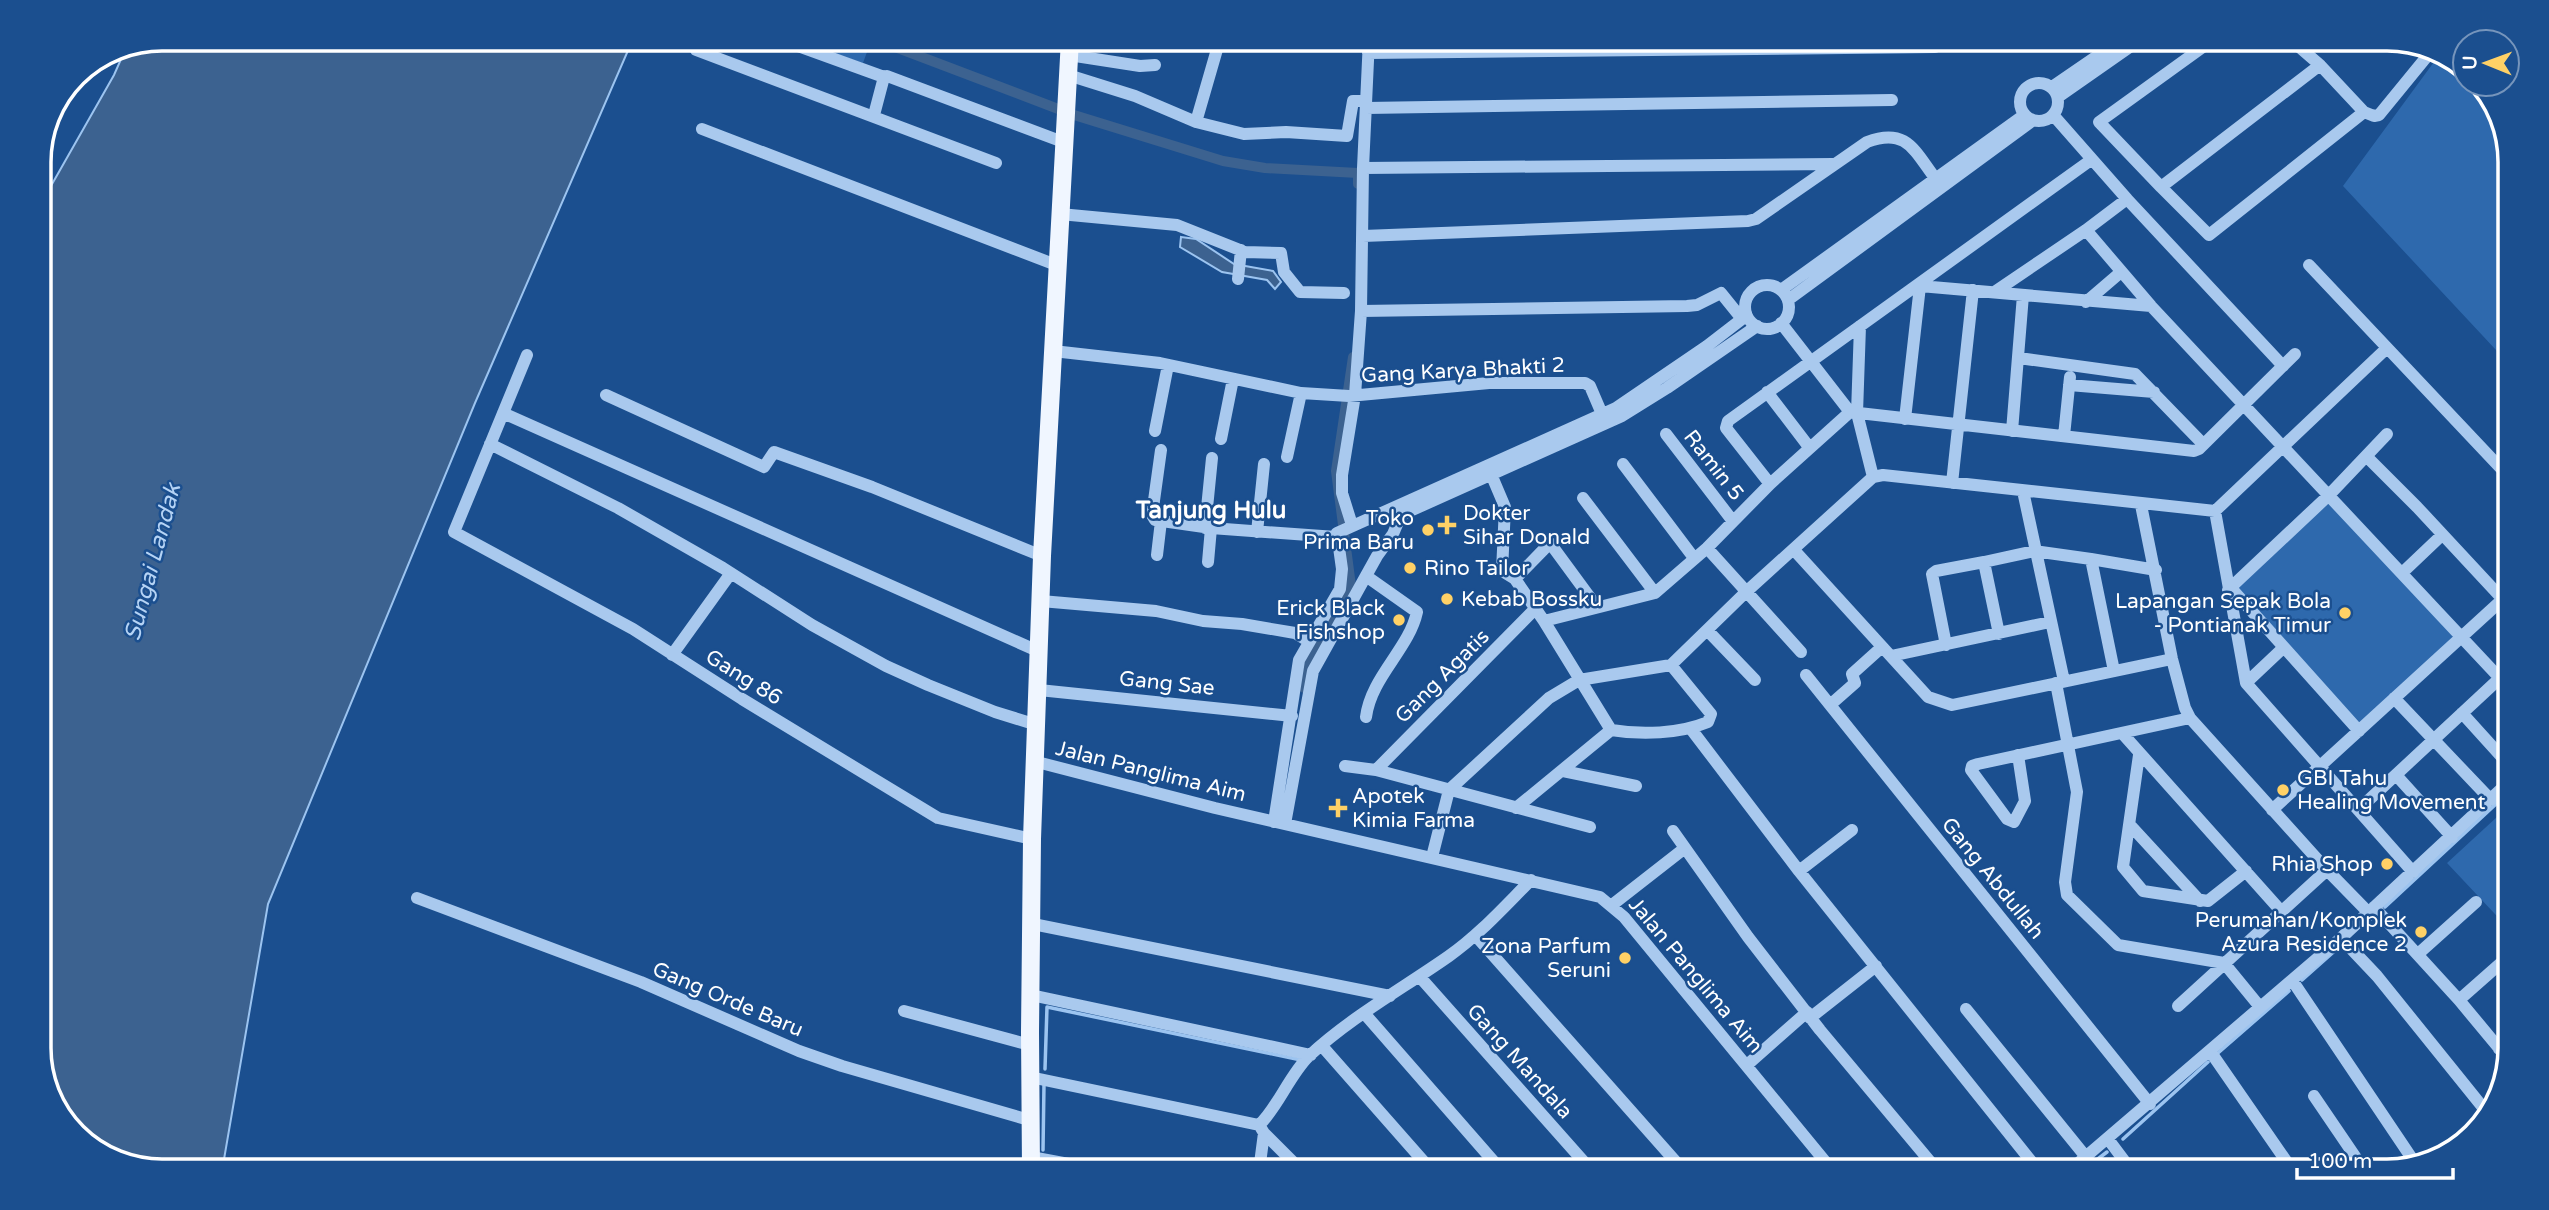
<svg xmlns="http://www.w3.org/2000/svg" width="2549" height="1210" viewBox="0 0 2549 1210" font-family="'Varela Round',sans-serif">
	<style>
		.green { fill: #2e69ad }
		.water { fill: #3c6290; stroke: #9cc4f0; stroke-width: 2 }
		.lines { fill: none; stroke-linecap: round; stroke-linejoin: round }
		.stream { stroke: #9cc4f0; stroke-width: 3.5 }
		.canal { stroke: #3c6290; stroke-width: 10 }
		.minor { stroke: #a9c9ee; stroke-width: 12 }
		.major { stroke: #f0f6ff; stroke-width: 18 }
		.poi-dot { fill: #ffd166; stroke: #1b4f8f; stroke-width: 2.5 }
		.labels { text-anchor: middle; stroke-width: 5; stroke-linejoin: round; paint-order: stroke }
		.street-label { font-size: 21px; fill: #fff; stroke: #1b4f8f }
		.poi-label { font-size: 21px; fill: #fff; stroke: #1b4f8f; text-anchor: end }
		.water-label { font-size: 23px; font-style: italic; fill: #b5d3f5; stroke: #1b4f8f }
		.quarter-label { font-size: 24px; font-weight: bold; fill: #fff; stroke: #1b4f8f }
		.rim { fill: none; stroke: #fff; stroke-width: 3.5 }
	</style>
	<rect width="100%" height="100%" fill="#1b4f8f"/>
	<path class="green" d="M 816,39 L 865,39 L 871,41 L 863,63 L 813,46 Z
		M 2442,51 L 2465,72 L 2465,84 L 2479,84 L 2490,94 L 2510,154 L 2510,365 L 2343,186 Z
		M 2330,500 L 2454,637 L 2360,725 L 2236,589 Z
		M 2510,805 L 2510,930 L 2447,863 Z"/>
	<path class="water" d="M 162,39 L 633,39 L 475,403 L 268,904 L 222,1171 L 162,1171 L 108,1159 L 59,1117 L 39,1057 L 39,207 L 114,75 L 126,48 L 124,46 Z
		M 1181,237 L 1196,239 L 1234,264 L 1273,271 L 1281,282 L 1275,289 L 1267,280 L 1222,272 L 1180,247 Z"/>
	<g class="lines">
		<path class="stream" d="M 2385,907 L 2510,791
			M 2363,926 L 2372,918
			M 2302,980 L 2338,948
			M 2218,1053 L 2289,991
			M 1045,1069 L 1047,1007 L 1301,1060
			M 2123,1139 L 2208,1062
			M 1043,1150 L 1044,1084
			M 1043,1171 L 1043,1167
			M 2082,1171 L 2107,1152"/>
		<path class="canal" d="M 874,39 L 1074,115 L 1223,161 L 1265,168 L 1358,173 L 1358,184
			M 1304,688 L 1307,667 L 1351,586 L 1336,471 L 1353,357"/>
		<path class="minor" d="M 779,39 L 884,77
			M 2290,39 L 2320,65 L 2364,112 L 2374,116 L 2379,115 L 2433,49
			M 696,50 L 996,163
			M 1368,53 L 1935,47
			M 1069,55 L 1140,66 L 1155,65
			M 2320,65 L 2161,187 L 2209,235 L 2364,112
			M 1068,75 L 1135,96 L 1196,122 L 1244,134 L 1286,132 L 1347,136 L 1353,101 L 1366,101
			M2020 102a19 19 0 1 1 38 0a19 19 0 1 1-38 0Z
			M 2052,87 L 2122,39
			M 2058,97 L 2141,39
			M 1366,108 L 1892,100
			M 874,115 L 884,77 L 887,76 L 1063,142
			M 2054,116 L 2127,199
			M 1196,122 L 1220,39
			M 702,129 L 1056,265
			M 1363,168 L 1833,164
			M 2161,187 L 2099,122 L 2214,39
			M 1060,214 L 1177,225 L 1245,252 L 1281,253 L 1284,272 L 1300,292 L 1344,293
			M 2086,230 L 2151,306 L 2510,689
			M 1363,236 L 1748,221 L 1756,219 L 1867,142 C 1906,127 1914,150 1935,178
			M 2309,265 L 2510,478
			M 1238,279 L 1241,250
			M1745 307a22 22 0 1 1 44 0a22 22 0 1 1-44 0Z
			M 1781,290 L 2024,115
			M 1996,291 L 2086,230 L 2127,199 L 2283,366
			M 1788,300 L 2032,121
			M 2086,302 L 2121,272
			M 1361,311 L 1687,306 L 1697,305 L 1721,293 L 1742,319
			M 1781,323 L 1850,412
			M 1860,326 L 1857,413 L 1873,477
			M 1053,351 L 1160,363 L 1301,393 L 1349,396 L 1489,383 L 1585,383 L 1590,386 L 1602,414
			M 527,355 L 454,532 L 633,629 L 742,699 L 938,818 L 1032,839
			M 2019,358 L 2135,374 L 2203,444
			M 2069,385 L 2154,392
			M 1767,392 L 1809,447
			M 606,395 L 764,467 L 774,452 L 872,487 L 1042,556
			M 503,413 L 1040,652
			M 1905,419 L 1920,286 L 2151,306
			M 1155,431 L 1168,365
			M 2012,431 L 2023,295
			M 1666,434 L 1732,520
			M 2064,436 L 2070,377
			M 1221,439 L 1233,379
			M 490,444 L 618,508 L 723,568 L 812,625 L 886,666 L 928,685 L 995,712 L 1037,725
			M 1161,450 L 1152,515 L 1155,520 L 1211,528 L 1336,537
			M 2366,456 L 2417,507 L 2510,607
			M 1287,457 L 1301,393
			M 1623,464 L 1694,558
			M 1491,474 L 1505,507 L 1502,571 L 1515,579 L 1544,621 L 1611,730
			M 1952,483 L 1973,290
			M 1770,484 L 1726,428 L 1728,421 L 2091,160
			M 2023,491 L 2064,681
			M 1583,498 L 1655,593
			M 2141,505 L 2172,659 L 2185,708 L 2190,718 L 2327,870 L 2368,912
			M 2215,511 L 2246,683 L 2413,872
			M 1352,525 L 1342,493 L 1342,475 L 1355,395 L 1361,311 L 1363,168 L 1369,39
			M 1205,528 L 1212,458
			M 1257,532 L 1264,464
			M 1707,548 L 1801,652
			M 1794,550 L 1928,697 L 1952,705 L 2172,659
			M 1157,555 L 1161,521
			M 1208,562 L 1211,528
			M 2402,573 L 2442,535
			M 1366,576 L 1417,612 C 1409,649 1371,677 1366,717
			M 1515,579 L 1550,543 L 1597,607
			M 2231,588 L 2359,731
			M 2228,590 L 2329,495 L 2387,434
			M 1041,601 L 1156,611 L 1203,621 L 1242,624 L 1295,633 L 1308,641
			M 1544,621 L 1655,593 L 1707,548 L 1770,484 L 1850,412 L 2194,451 L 2199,449 L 2295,354
			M 1707,630 L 1755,680
			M 1999,634 L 1984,562 L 2034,551 L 2091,559
			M 1946,645 L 1932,574 L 1936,571 L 1984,562
			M 672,655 L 731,573
			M 1891,656 L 2050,622
			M 2114,671 L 2091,559 L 2156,570
			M 1806,675 L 2150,1104
			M 2056,683 L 2077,792 L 2065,882 L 2067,895 L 2118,945 L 2224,963 L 2260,1007
			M 2246,683 L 2281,650 L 2286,650
			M 1039,690 L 1292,716
			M 2394,698 L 2491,800
			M 1830,705 L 1855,683 L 1852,674 L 1882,647
			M 2462,713 L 2510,766
			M 1691,729 L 1799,871 L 2039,1171
			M 2122,733 L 2281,911
			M 2018,755 L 2025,801 L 2014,822 L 2007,819 L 1971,770 L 1972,766 L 1978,764 L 2190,718
			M 2139,755 L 2123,867 L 2143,891 L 2208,901 L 2246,871
			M 1037,762 L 1215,808 L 1600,897 L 1624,917 L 1833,1171
			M 1345,766 L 1376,770 L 1590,827
			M 1376,770 L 1535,609
			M 1563,771 L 1636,786
			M 2396,775 L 2452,837
			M 1516,808 L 1611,730 C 1641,735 1679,734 1708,722 L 1711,714 L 1671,665
			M 2272,810 L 2503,599
			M 2358,810 L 2500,678
			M 1274,822 L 1299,660 L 1340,589 L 1342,569 L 1337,533 L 1616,408 L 1707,346 L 1742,319 L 1746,313
			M 1285,824 L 1313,671 L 1377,556 L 1393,534 L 1401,515 L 1622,416 L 1667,388 L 1757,326
			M 2130,825 L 2200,901
			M 1673,831 L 1748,937 L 1820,1030 L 1938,1171
			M 1432,857 L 1449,790 L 1549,698 L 1579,680 L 1671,665 L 1746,592 L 1873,477 L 1883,475 L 2215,511 L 2387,348
			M 1799,871 L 1852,830
			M 417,898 L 641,982 L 799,1051 L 842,1066 L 1029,1120
			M 1612,905 L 1685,848
			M 2374,907 L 2459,1000 L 2508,1059
			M 1033,924 L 1390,996
			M 1476,936 L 1684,1171
			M 2341,938 L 2377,976 L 2485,1110
			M 2418,954 L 2476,902
			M 1419,976 L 1592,1171
			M 2292,980 L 2415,1163
			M 1031,995 L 1311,1055
			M 2459,1000 L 2510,955
			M 2178,1006 L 2327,870
			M 1966,1009 L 2086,1157
			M 904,1011 L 1030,1045
			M 1364,1013 L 1502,1171
			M 1810,1018 L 1876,966
			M 1322,1046 L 1432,1171
			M 2499,1049 L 2510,1040
			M 2210,1051 L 2293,1171
			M 1747,1065 L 1807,1012
			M 1030,1077 L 1259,1125
			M 2314,1096 L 2365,1171
			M 1259,1125 C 1277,1109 1290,1074 1309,1056 C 1351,1017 1402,989 1449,956 C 1479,935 1504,907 1531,880
			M 1264,1133 L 1302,1171
			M 2108,1139 L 2132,1171
			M 1031,1157 L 1106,1171
			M 1259,1171 L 1264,1133 L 1261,1128
			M 2069,1171 L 2341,938 L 2510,781"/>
		<path class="major" d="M 1031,1171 L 1030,1032 L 1032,839 L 1042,556 L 1070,39"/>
	</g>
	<g class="poi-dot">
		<path d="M1443.5 514.5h7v7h7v7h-7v7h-7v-7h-7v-7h7z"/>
		<circle cx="1428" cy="530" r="7"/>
		<circle cx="1410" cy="568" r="7"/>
		<circle cx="1447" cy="599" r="7"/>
		<circle cx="2345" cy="613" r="7"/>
		<circle cx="1399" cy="620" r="7"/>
		<circle cx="2283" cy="790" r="7"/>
		<path d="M1334.5 797.5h7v7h7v7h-7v7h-7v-7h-7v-7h7z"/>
		<circle cx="2387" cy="864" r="7"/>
		<circle cx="2421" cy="932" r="7"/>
		<circle cx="1625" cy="958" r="7"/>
	</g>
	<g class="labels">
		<g class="street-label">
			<text transform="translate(1463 370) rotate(-3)" y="7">Gang Karya Bhakti 2</text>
			<text transform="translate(1714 465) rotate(52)" y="7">Ramin 5</text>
			<text transform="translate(1442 676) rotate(-45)" y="7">Gang Agatis</text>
			<text transform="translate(744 677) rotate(32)" y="7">Gang 86</text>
			<text transform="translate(1167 683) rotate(6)" y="7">Gang Sae</text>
			<text transform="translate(1151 771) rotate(14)" y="7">Jalan Panglima Aim</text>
			<text transform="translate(1993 878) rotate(51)" y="7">Gang Abdullah</text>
			<text transform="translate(1696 975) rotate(50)" y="7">Jalan Panglima Aim</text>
			<text transform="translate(728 999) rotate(23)" y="7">Gang Orde Baru</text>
			<text transform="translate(1520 1061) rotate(48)" y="7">Gang Mandala</text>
		</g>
		<g class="poi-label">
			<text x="1463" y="520" text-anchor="start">Dokter<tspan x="1463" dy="24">Sihar Donald</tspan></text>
			<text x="1414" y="525">Toko<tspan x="1414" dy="24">Prima Baru</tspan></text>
			<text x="1424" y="575" text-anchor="start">Rino Tailor</text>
			<text x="1461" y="606" text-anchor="start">Kebab Bossku</text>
			<text x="2331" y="608">Lapangan Sepak Bola<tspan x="2331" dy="24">- Pontianak Timur</tspan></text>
			<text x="1385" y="615">Erick Black<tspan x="1385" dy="24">Fishshop</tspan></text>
			<text x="2297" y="785" text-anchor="start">GBI Tahu<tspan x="2297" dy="24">Healing Movement</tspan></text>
			<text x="1352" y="803" text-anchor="start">Apotek<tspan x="1352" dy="24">Kimia Farma</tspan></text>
			<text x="2373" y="871">Rhia Shop</text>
			<text x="2407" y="927">Perumahan/Komplek<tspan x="2407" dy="24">Azura Residence 2</tspan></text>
			<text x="1611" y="953">Zona Parfum<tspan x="1611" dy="24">Seruni</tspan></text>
		</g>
		<g class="water-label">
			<text transform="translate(152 562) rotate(-75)" y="8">Sungai Landak</text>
		</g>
		<g class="quarter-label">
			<text x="1211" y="518">Tanjung Hulu</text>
		</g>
	</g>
	<path d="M0 0H2549V1210H0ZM162 51H2387A111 111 0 0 1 2498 162V1048A111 111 0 0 1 2387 1159H162A111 111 0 0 1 51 1048V162A111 111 0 0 1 162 51Z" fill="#1b4f8f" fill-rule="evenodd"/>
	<path class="rim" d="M162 51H2387A111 111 0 0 1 2498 162V1048A111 111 0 0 1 2387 1159H162A111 111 0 0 1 51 1048V162A111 111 0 0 1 162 51Z"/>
	<g transform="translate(2486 63) rotate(271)"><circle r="33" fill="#1b4f8f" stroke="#7695bc" stroke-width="2"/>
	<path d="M0-5L12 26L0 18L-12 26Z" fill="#ffd166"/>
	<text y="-10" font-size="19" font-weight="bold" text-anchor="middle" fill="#ffffff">U</text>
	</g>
	<path d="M2297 1168v10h156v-10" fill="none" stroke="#ffffff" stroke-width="3.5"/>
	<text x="2308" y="1168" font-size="21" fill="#ffffff" stroke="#1b4f8f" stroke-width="5" paint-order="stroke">100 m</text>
</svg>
